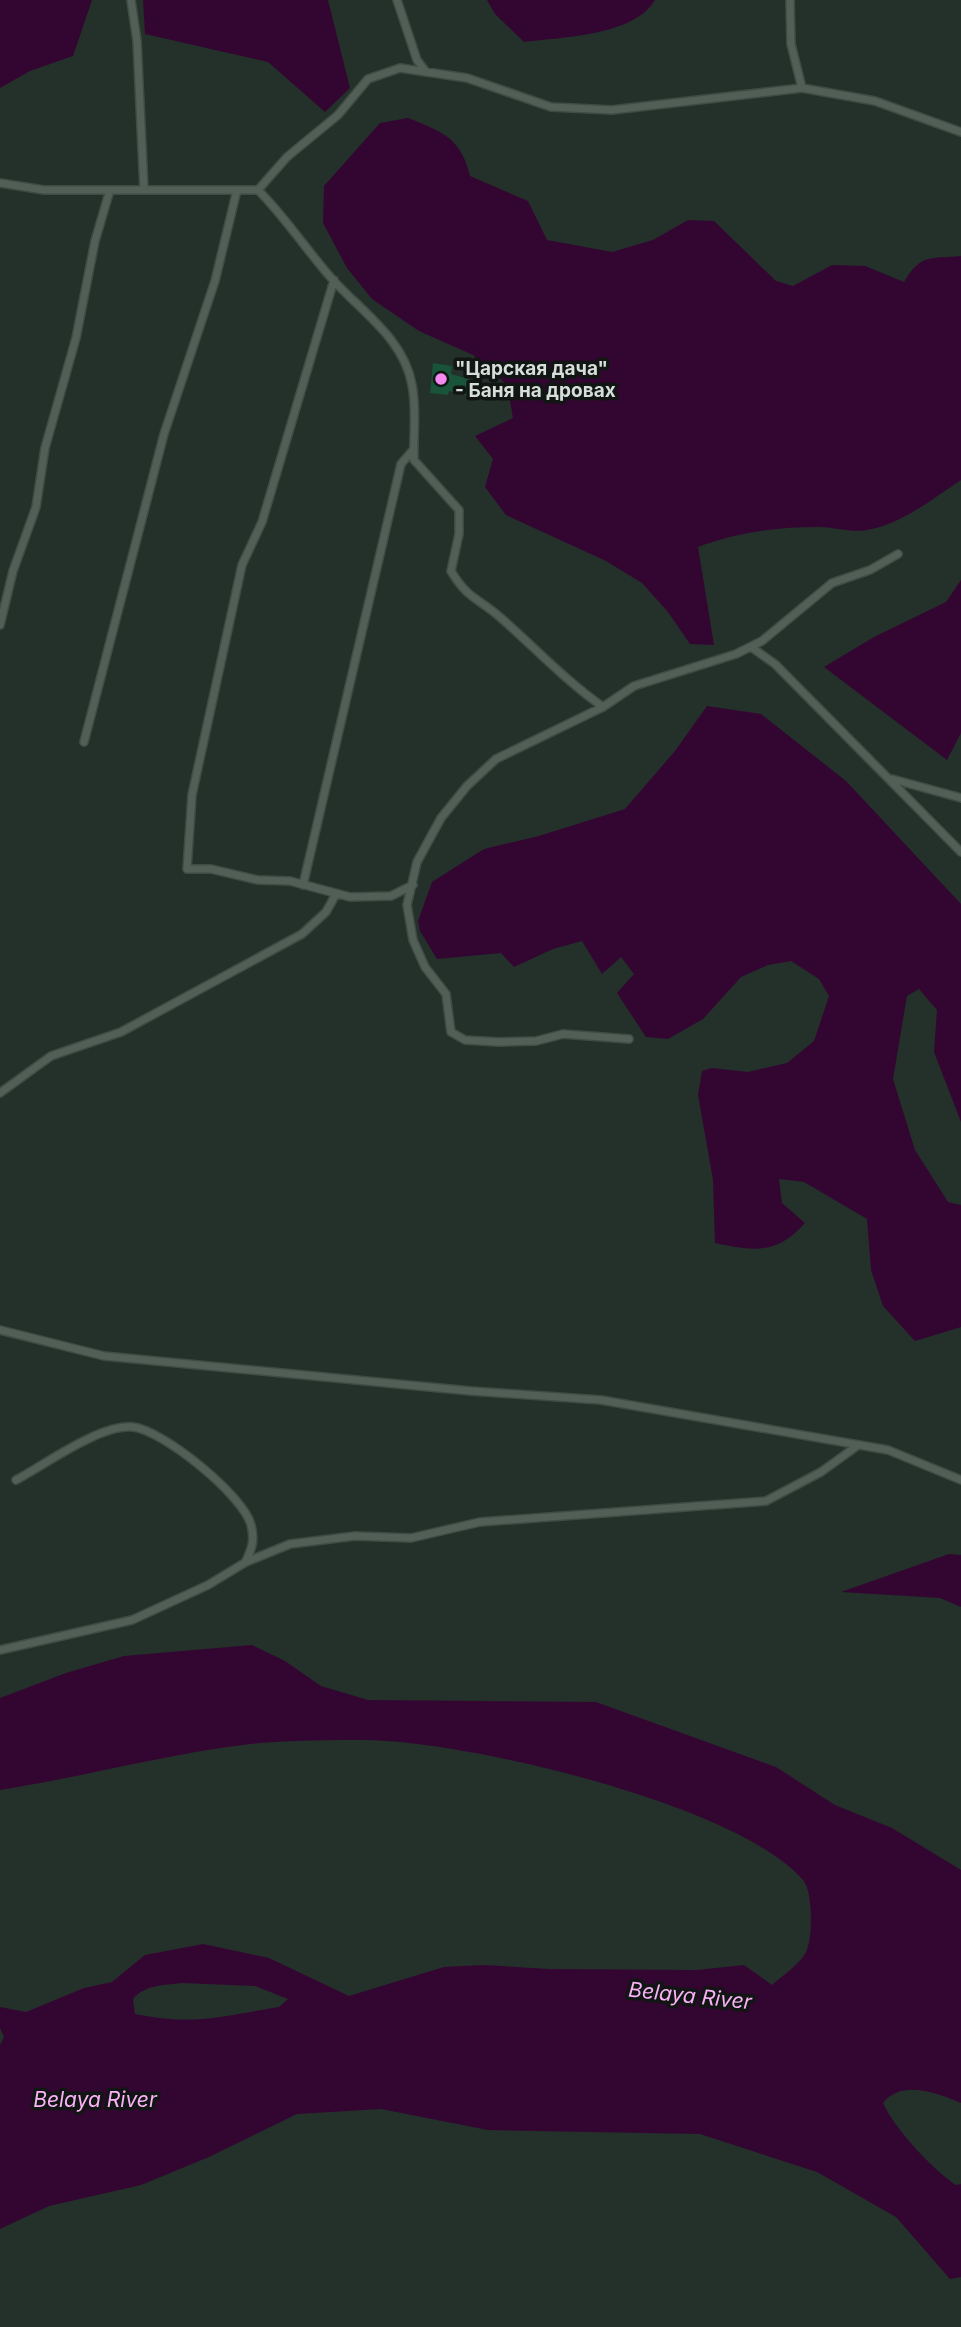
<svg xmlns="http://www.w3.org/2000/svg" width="961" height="2327" viewBox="0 0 961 2327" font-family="Inter,sans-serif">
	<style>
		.water { fill: #330632; fill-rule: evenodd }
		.building { fill: #18533a }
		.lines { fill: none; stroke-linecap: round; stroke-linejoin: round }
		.lane-casing { stroke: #414b46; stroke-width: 10 }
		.lane { stroke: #515f57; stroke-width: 7 }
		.poi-dot { fill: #f489f0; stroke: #111614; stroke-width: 2.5 }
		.labels { text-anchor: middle; stroke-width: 7; stroke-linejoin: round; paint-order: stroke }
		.poi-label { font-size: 19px; font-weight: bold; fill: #d6ded9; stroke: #111614; text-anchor: start }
		.water-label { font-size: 21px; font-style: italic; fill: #fab1f6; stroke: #111614 }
	</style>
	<rect width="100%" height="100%" fill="#24302a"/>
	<path class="water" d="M 0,0 L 92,0 L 73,56 L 30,71 L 0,88 Z
		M 143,0 L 328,0 L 350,88 L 325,112 L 268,62 L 145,34 Z
		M 487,0 L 655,0 C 634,36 562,37 524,42 L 495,14 Z
		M 408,118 C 443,132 461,138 470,176 L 528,201 L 547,240 L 612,252 L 653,240 L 688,220 L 714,221 L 776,281 L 793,286 L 832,265 L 865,266 L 904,282 C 921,253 931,259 961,256 L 961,480 C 932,499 902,524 867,530 C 852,533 834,527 819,527 C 777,527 737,532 698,547 L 714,645 L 690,644 L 668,612 L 642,583 L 606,561 L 506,515 L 485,487 L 493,459 L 475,436 L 513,418 L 507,385 L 473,355 L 419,331 L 372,299 L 347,268 L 323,223 L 324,186 L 380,123 Z
		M 961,580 L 961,733 L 947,760 L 824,667 L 874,637 L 946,602 Z
		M 707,706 L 761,714 L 846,781 L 961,904 L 961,1122 L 934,1052 L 937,1010 L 919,989 L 907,996 L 893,1079 L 915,1150 L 948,1202 L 961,1205 L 961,1327 L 915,1341 L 883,1306 L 871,1270 L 867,1219 L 804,1182 L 779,1179 L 782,1203 L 805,1223 C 777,1255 754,1251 715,1243 L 713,1180 L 698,1095 L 702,1071 L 712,1068 L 748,1072 L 787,1063 L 814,1041 L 829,996 L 819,979 L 791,961 L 768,965 L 741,977 L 703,1019 L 668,1039 L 646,1037 L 617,993 L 634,974 L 621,957 L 602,974 L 582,941 L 553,949 L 514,967 L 501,953 L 437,959 L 420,931 L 418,921 L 432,882 L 484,849 L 539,836 L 625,809 L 675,751 Z
		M 949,1554 L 961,1555 L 961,1607 L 940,1598 L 841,1592 Z
		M 252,1645 L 285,1661 L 321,1686 L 368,1700 L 596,1702 L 776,1767 L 835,1805 L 892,1828 L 961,1870 L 961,2103 C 938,2093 902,2079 883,2103 C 894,2128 933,2170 956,2185 L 961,2184 L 961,2277 L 950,2279 L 896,2217 L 817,2172 L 700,2134 L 488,2130 L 381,2109 L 297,2114 L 209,2157 L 141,2185 L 49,2206 L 0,2229 L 0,2045 L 4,2037 L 0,2028 L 0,2007 L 26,2012 L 84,1988 L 112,1982 L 145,1955 L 203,1944 L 269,1958 L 349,1996 L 444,1967 L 484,1965 L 549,1969 L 697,1970 L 744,1965 L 772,1985 C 782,1976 800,1964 806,1952 C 813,1939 813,1891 803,1880 C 738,1804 466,1741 366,1740 C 328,1740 288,1740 250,1744 C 166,1754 83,1777 0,1790 L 0,1698 L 66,1673 L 124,1656 ZM 182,1983 L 255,1986 L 288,1999 L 279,2007 C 222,2016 194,2026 135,2014 L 133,1999 C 144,1985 165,1985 182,1983 Z"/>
	<path class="building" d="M 433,363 L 452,366 L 451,374 L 476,381 L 472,397 L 449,391 L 448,395 L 430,393 Z"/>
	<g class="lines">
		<g class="lane-casing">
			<path id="lane" d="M 131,0 L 137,41 L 144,190
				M 397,0 L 417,60 L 426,72
				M 790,0 L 791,44 L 802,88
				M 0,183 L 44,190 L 258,190 L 287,157 L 338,115 L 368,79 L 400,68 L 467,78 L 551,107 L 612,110 L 802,88 L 875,101 L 961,132
				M 258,190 C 286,218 307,251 333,280 C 362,312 404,339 412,385 C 417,408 413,436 414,460 L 459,510 L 459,534 L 451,571 C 468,600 479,598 501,618 C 535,648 566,681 603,707 L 634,686 L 736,654 L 762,641 L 832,583 L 870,570 L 898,554
				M 334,280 L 262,522 L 242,565 L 192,795 L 187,869 L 211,869 L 258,880 L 290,881 L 350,897 L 391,896 L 413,885
				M 0,625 L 13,571 L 36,507 L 45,448 L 76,338 L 95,241 L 110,190
				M 751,647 L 775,664 L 961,852
				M 603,707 L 496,759 L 467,786 L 441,818 L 417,862 L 407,905 L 413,940 L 425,967 L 446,994 L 451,1032 L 465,1040 L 498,1042 L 536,1041 L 563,1034 L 629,1039
				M 84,742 L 164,434 L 215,281 L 237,190
				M 892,779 L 961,798
				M 303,885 L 401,464 L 413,450
				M 0,1093 L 51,1056 L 121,1032 L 302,934 L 326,912 L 336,894
				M 0,1330 L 104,1356 L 471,1391 L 601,1400 L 888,1450 L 961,1480
				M 16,1480 C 46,1464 100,1424 133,1427 C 163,1430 244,1496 251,1525 C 255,1540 252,1548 246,1561
				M 0,1650 L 132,1620 L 208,1585 L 246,1562 L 290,1544 L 355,1536 L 411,1538 L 480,1522 L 766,1501 L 821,1472 L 857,1446"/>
		</g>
		<use href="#lane" class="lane"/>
	</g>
	<circle class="poi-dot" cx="441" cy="379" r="7"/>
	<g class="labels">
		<g class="poi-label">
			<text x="455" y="375">"Царская дача"<tspan x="455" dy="22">- Баня на дровах</tspan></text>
		</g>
		<g class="water-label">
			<text transform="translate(690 1996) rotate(6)" y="7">Belaya River</text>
			<text x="95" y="2107">Belaya River</text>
		</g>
	</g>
</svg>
